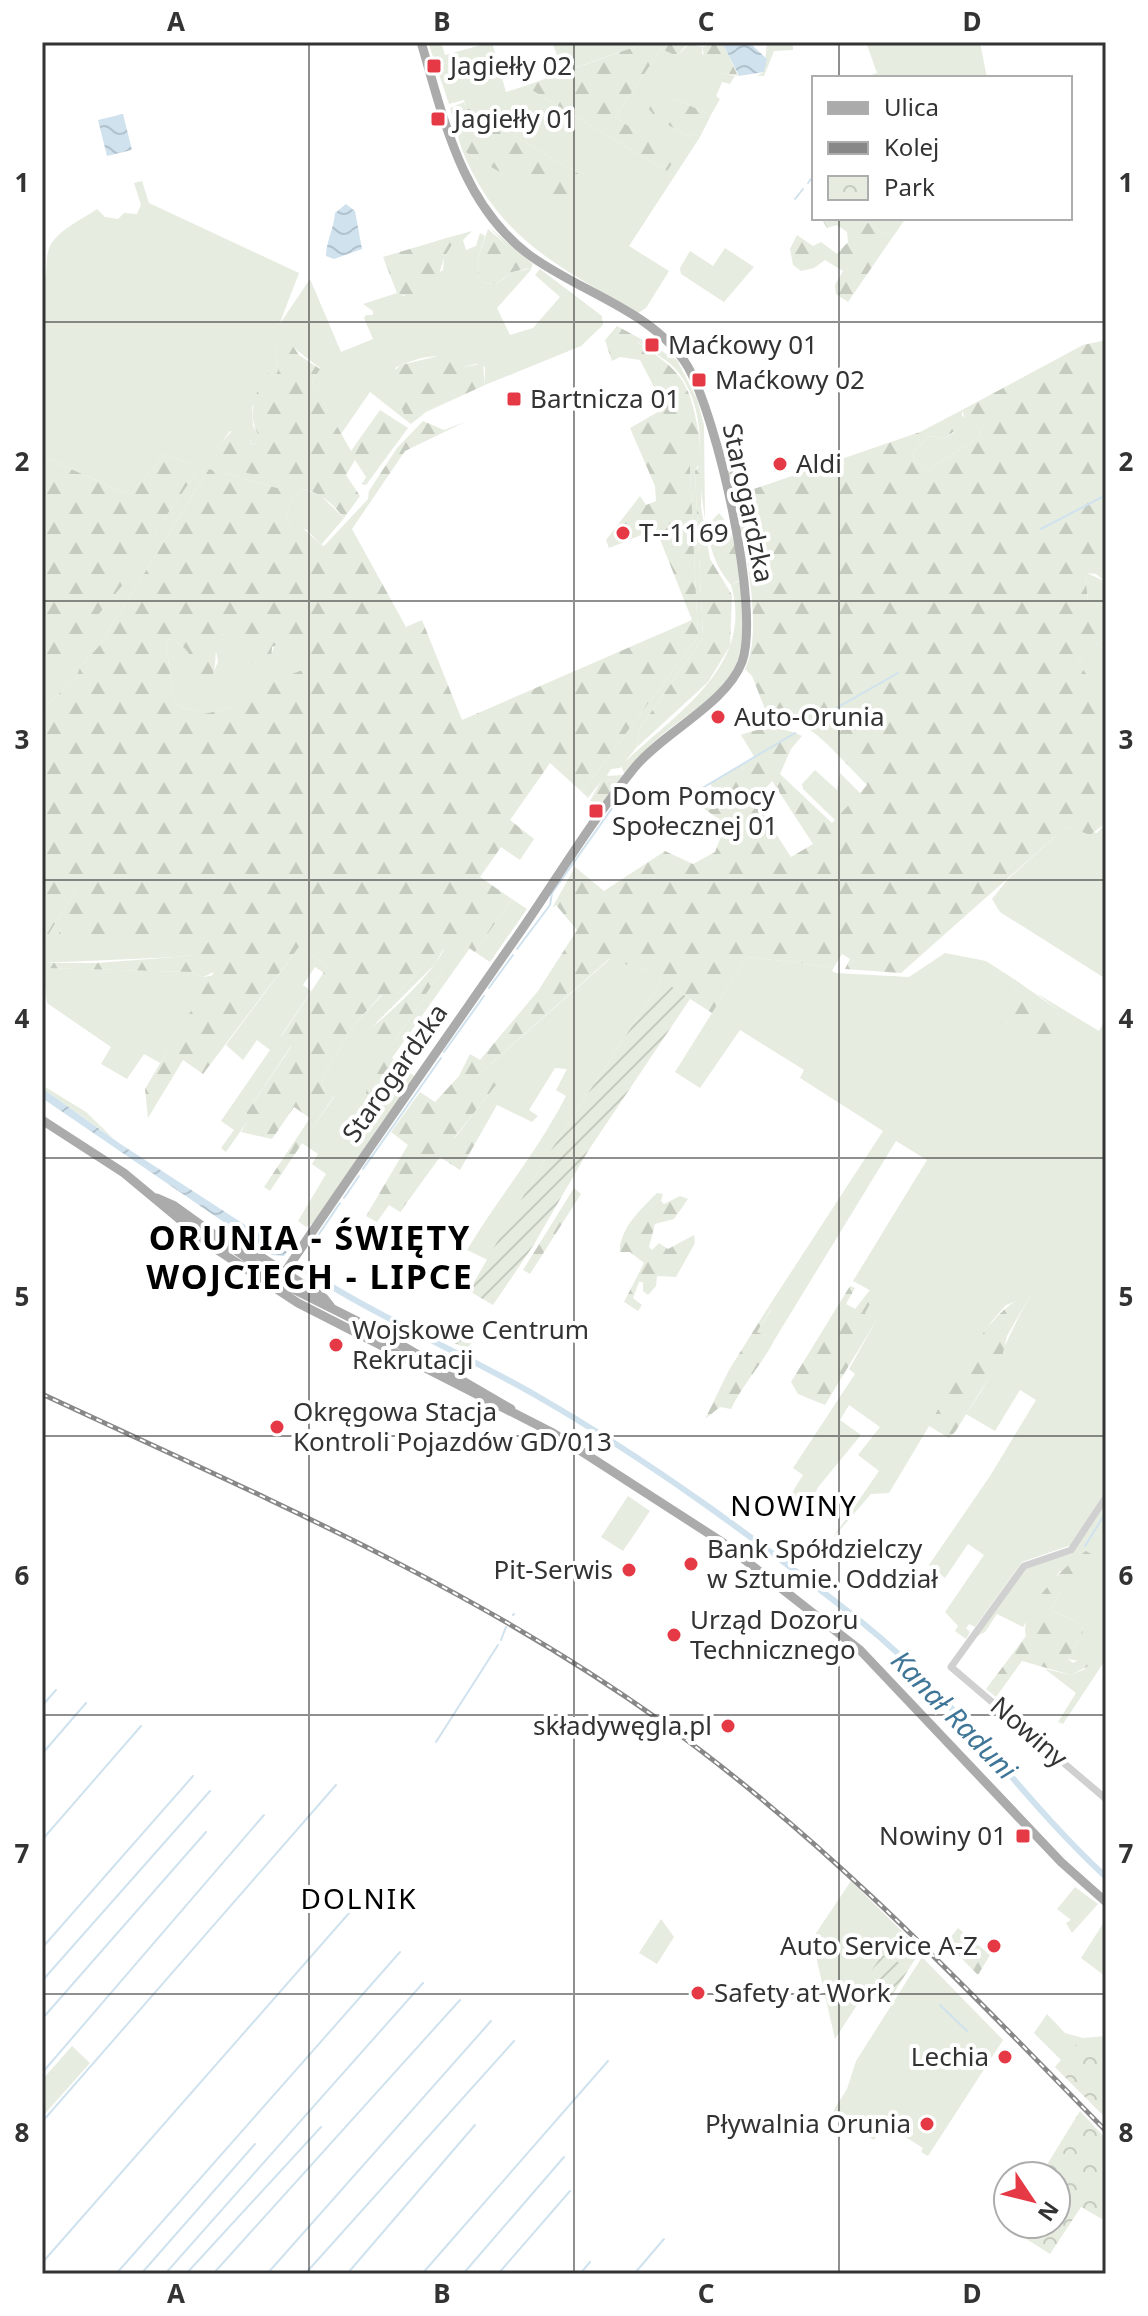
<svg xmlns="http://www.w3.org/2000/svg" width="1148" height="2316" viewBox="0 0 1148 2316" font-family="'Noto Sans',sans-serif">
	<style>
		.grass { fill: #e6ecdf }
		.forest { fill: url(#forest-firs); fill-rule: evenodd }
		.park { fill: url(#park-crowns) }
		.garden { fill: url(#garden-furrows) }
		.water { fill: url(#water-waves) }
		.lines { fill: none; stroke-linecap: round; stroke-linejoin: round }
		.stream { stroke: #cfe2ee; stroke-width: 2 }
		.canal { stroke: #cfe2ee; stroke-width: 6 }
		.minor { stroke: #d0d0d0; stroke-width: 7 }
		.major { stroke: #ababab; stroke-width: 9 }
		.rail-casing { stroke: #888; stroke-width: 5 }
		.rail { stroke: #fff; stroke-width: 2; stroke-dasharray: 6; stroke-linecap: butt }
		.grid { fill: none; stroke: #333; stroke-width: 2; stroke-opacity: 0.55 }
		.poi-dot { fill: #e63946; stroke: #fff; stroke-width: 3 }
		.labels { text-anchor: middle; stroke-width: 8; stroke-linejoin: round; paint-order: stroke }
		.poi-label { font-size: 26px; fill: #333; stroke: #fff; text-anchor: start }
		.street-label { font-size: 26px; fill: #333; stroke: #fff }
		.neighbourhood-label { font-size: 28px; letter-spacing: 2px; fill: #000; stroke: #fff }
		.water-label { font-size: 28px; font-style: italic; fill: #3f7597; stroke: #fff }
		.district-label { font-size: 34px; font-weight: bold; letter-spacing: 2px; fill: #000; stroke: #fff }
		.neatline { fill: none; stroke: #333; stroke-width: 3 }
		.grid-label { font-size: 26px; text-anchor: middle; font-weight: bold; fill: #333 }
	</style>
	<defs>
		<pattern id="forest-firs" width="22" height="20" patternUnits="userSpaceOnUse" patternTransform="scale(2)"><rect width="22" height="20" fill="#e6ecdf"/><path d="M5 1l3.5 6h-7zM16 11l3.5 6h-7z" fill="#c6cbc0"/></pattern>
		<pattern id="park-crowns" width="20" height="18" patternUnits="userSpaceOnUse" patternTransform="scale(2)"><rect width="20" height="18" fill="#e6ecdf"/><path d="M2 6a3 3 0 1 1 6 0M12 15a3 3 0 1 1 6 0" fill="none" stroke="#c6cbc0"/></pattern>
		<pattern id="garden-furrows" width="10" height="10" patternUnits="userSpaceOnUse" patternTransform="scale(2)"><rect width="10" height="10" fill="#e6ecdf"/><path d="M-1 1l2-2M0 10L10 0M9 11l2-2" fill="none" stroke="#c6cbc0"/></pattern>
		<pattern id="water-waves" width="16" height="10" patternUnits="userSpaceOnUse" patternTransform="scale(2)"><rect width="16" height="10" fill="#cfe2ee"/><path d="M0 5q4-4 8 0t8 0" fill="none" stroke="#b2c2cd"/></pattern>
	</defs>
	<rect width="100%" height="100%" fill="#fff"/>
	<path class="grass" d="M 428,42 L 441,42 L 445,55 L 492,42 L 506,92 L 525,86 L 667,171 L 675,158 L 615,117 L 661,49 L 677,56 L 689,44 L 702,47 L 702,53 L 722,73 L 735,76 L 730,84 L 722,82 L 716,96 L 720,99 L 711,115 L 668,96 L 656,118 L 689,137 L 692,133 L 700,137 L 629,246 L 669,271 L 646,308 L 638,313 C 559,266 499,240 462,150 L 559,206 L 579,174 L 466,107 L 464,100 L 449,104 Z
		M 552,42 L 648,42 L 563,72 Z
		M 767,42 L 793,42 L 793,50 L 774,51 L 764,76 L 757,76 L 764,72 Z
		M 866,42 L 980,42 L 987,78 L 863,78 L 877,73 Z
		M 142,181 L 149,203 L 299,273 L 279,325 L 310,279 L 341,352 L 373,339 L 364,318 L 366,315 L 373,315 L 373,311 L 363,304 L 397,293 L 404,296 L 443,270 L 444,258 L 452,246 L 450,237 L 472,231 L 463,240 L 466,250 L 476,246 L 480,233 L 485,236 L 477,261 L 479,281 C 490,286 502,284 508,273 L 529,269 L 489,227 L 533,264 L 530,271 L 497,308 L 510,335 L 533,328 L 560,297 L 535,275 L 540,269 L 602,316 L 603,325 L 581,346 L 485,385 L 485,367 L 476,364 L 463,367 C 445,350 423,356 401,365 L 395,368 L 407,421 L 370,392 L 341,434 L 312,382 L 320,368 L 294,348 L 276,345 L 278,371 L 252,407 L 253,426 L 259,436 L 256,443 L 250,445 L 251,440 L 230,431 L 218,447 L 222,455 L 279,484 L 277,488 L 209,469 L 99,646 L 80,667 L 76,678 L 42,709 L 42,685 L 48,676 L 63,663 L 93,621 L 196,473 L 196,467 L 166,454 L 129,495 L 42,456 L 42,284 C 49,273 45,264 48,252 C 52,232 82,220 97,209 L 105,217 L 118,219 L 124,213 L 137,214 L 141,205 L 134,183 Z
		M 860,218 L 906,218 L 892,238 Z
		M 725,248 L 754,267 L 724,302 L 681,274 L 680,268 L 690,251 L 713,266 Z
		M 641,339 L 677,360 L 697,399 L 704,425 L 705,520 L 698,465 L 695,471 L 703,638 L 640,728 L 636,748 L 620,768 L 611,769 L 607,776 L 623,775 L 619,780 L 601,781 L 588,798 L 582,792 L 698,637 L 690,469 L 690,463 L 699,457 C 703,427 694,382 668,362 C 658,355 646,348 636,341 Z
		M 962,410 L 962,416 L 974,421 L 981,431 L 979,437 L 928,470 L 914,461 L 913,452 L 929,436 L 946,438 L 954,432 L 943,420 Z
		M 303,489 L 320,495 L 344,518 L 321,545 L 307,530 L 289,523 L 286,515 L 293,496 Z
		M 1085,572 L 1106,582 L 1106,607 L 1088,601 Z
		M 740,581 C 742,605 745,630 739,655 C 730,692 685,715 658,738 C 646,749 636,762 625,775 L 621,766 C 671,716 756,668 731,585 Z
		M 220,634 L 231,636 L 237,644 L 237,650 L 272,653 L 275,643 L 283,642 L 306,669 L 229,699 L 231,708 L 203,714 L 179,706 L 173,696 L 166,643 L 169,639 C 188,646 197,660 196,679 L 207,686 L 218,662 L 215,646 Z
		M 1106,638 L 1106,702 L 1105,703 L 1077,661 Z
		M 815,770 L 837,790 L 840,773 L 860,793 L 835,820 L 803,789 L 802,784 Z
		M 1106,823 L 1106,979 L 1000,912 L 992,899 L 1008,879 L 1061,831 L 1069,827 L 1097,833 Z
		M 75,890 L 80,893 L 59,933 L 208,942 L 194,955 L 176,957 L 42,963 L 42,940 L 47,937 Z
		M 512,899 L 527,909 L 490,962 L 475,952 Z
		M 466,945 L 470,948 L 392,1058 L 414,1076 L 313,1223 L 306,1227 L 298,1221 L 326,1174 L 312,1164 L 318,1154 L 302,1143 L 334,1097 L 324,1090 L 322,1078 L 353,1026 L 382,995 L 397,994 L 444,947 L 436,963 L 372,1027 L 396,1039 L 442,970 Z
		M 299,947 L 328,966 L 324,973 L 315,967 L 303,985 L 311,991 L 281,1036 L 291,1046 L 247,1112 L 247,1122 L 226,1152 L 221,1148 L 234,1130 L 221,1121 L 270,1050 L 257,1040 L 243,1060 L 226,1045 Z
		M 945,953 L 986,961 L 1017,981 L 1000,1022 L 1059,1021 L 1058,1010 L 1036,993 L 1099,1031 L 1106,1018 L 1106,1490 L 1071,1545 L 1022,1562 L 975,1627 L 969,1624 L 966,1628 L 970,1632 L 966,1639 L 955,1631 L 958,1626 L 945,1612 L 984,1555 L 968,1544 L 945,1578 L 929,1565 L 990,1476 L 1036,1400 L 1020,1390 L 995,1431 L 966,1414 C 994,1377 1007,1336 1030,1296 L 1006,1305 L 992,1321 L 889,1493 L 871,1494 L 832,1539 L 879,1471 L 858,1455 L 880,1427 L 849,1405 L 840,1420 L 861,1435 L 819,1486 L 807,1508 L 790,1496 L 803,1475 L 793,1468 L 855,1374 L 849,1369 L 876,1321 L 865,1313 L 875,1293 L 853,1281 L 927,1160 L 896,1141 L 775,1339 L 757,1332 L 771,1310 L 769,1306 L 883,1131 L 800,1078 L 804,1070 L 740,1030 L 700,1088 L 675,1072 L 747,957 L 834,967 L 832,971 L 836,973 L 909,977 Z
		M 610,959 L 647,971 L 662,980 L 540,1167 L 488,1260 L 467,1250 C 499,1197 538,1151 566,1096 L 556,1090 L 567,1069 L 555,1068 L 529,1110 L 538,1116 L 532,1122 L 497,1105 L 495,1101 L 463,1141 L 454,1139 L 506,1072 L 477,1081 L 477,1076 Z
		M 43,968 L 192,972 L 203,977 L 215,975 L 160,1063 L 144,1054 L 127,1079 L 101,1064 L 111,1047 L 47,1003 Z
		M 42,1085 L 86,1112 L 114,1139 L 42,1088 Z
		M 628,1496 L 650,1511 L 623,1551 L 601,1537 Z
		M 1106,1502 L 1106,1659 L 1063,1724 L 1058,1722 L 1076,1693 L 1045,1669 L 1071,1675 L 1085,1669 L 1079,1661 L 1068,1659 L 1083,1632 L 1082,1624 L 1050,1610 L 1063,1589 L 1062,1582 L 1075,1575 L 1060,1571 L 1023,1627 L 997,1614 L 985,1632 L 975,1637 L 1024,1570 L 1040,1561 L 1071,1554 Z
		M 851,1881 L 921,1950 L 910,1967 L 882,1955 L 877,1974 L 835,2039 L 812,1939 Z
		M 1075,1887 L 1098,1904 L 1072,1933 L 1066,1923 L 1071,1920 L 1057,1909 Z
		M 661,1919 L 674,1937 L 657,1964 L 639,1953 Z
		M 1106,1919 L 1106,1974 L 1105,1976 L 1081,1958 Z
		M 958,1928 L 966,1935 L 963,1942 L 967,1956 L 964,1961 L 946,1943 Z
		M 922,1957 L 1003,2040 L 928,2156 L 921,2152 L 923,2148 L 885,2124 L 874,2140 L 832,2113 L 847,2089 L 856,2061 Z
		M 1047,2014 L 1065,2033 L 1083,2038 L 1106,2118 L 1055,2067 L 1061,2060 L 1034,2033 Z
		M 72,2046 L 90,2063 L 42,2117 L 42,2080 Z"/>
	<path class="forest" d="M 648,42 L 689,42 L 677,56 L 661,49 L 615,117 L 676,158 L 667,171 L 525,86 Z
		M 723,43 L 737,74 L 739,76 L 722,73 L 706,63 L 702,47 Z
		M 668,96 L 711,115 L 700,137 L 692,133 L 689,137 L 656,118 L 649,109 L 654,98 Z
		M 464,102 L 466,107 L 579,174 L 560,207 L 462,150 L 450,108 Z
		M 821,218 L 860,218 L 892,238 L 848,302 L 836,294 L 835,285 L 843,271 L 825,260 L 814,268 L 801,271 L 793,265 L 790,249 L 797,235 L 813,246 L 821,242 L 837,254 L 848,242 L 847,232 L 837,225 L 827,228 Z
		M 488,229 L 526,262 L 530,268 L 508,273 C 501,284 490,286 479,281 L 477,261 Z
		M 450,237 L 452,245 L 444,258 L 437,281 C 426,290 413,300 397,293 L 383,257 Z
		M 617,326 L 641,339 L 637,342 C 672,366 688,375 696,420 C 699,433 701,444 699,458 L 690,463 L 690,469 L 698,637 L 582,792 L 550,763 L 510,820 L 534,839 L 520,860 L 501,847 L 480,877 L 512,899 L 475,952 L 466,946 L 442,970 L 396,1039 L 382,1042 L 372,1027 C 390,1014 438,968 444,948 L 397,994 L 389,998 L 381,995 L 353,1026 L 322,1078 L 324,1090 L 334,1096 L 270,1191 L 264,1187 L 310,1118 L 294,1107 L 272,1139 L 241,1132 L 247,1122 L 247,1112 L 291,1047 L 281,1037 L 328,966 L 299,947 L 203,1074 L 183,1060 L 148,1118 L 145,1089 L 214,972 L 203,977 L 192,972 L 42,968 L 42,963 L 96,963 L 176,957 L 194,955 L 208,942 L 60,938 L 59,933 L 79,893 L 75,890 L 47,937 L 42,940 L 42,709 L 76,678 L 80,667 L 99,646 L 209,469 L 277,488 L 279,484 C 262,474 241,474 224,464 L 218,446 L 234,429 L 250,437 L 251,445 L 256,443 L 259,436 C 247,415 254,397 264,377 L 267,373 L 274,377 L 278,371 L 276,345 L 283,332 L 299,355 L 320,369 L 312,382 L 351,451 L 380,410 L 408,428 L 366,485 L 362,484 L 366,477 L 355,460 L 346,475 L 360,496 L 344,518 C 334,505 320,492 303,489 L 293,496 L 286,515 L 289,523 C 306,525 311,539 324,546 L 368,499 L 369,491 L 397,448 L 423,421 L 444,430 L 467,421 L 405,451 L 352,529 L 406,627 L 422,620 L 462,720 L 692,620 L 656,529 L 609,548 L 606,540 L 640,496 L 646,505 L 656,501 L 655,486 L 630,428 L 665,408 L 640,360 L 620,357 L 612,361 L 605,340 ZM 221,634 C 235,637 234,642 238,654 L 252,663 L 271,661 L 272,647 L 283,642 L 305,669 L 228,699 L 231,708 L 203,714 L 179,706 L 173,696 L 166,643 L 169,639 C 194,648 195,666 197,689 L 202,692 C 223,669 210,654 221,634 Z
		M 1106,340 L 1106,582 L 1096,574 L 1085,573 L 1088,601 L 1106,607 L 1106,638 L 1077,661 L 1106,702 L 1106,823 L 1090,835 L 1069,827 L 1061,831 L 901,973 L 845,969 L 850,959 L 842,954 L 834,967 L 747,957 L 712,1013 L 647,971 L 609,959 L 477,1076 L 477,1081 L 508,1070 L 454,1138 L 463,1141 L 495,1100 L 497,1105 L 460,1170 L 440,1157 L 400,1212 L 389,1205 L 377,1222 L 366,1216 L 408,1145 L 391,1132 L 420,1092 L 435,1102 L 459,1076 L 470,1054 L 480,1060 L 538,991 L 577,930 L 556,905 L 552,908 L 575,867 L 604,891 L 665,851 L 693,864 L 715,852 L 726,824 L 700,806 L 714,791 L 710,783 L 755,758 L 741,735 C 766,726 779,726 802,736 L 791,749 L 780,774 L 832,823 L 867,785 C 838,757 809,715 767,714 L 752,676 L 745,669 C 769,622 733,495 721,441 L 742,493 L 920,432 L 943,420 L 954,431 L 946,438 L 929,436 L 913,452 L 914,461 L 928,470 L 979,437 L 981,431 L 974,421 L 966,422 L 962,410 L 1083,345 ZM 772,781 L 813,844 L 791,857 L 755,801 Z
		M 442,355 L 459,359 L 463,367 L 483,364 L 485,385 L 426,412 L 411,424 L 407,421 L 388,376 L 401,365 Z
		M 166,454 L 196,467 L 196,473 L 155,532 L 153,548 L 93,621 C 95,651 57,662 42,685 L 42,456 L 129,495 Z
		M 702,463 L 701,507 L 710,559 L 732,595 L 730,646 L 708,682 L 636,748 L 640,728 L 703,638 L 695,471 Z
		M 719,513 C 735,531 737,556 740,580 L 731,585 C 715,565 711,552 707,526 Z
		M 619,780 L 601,806 L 590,801 L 601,781 Z
		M 1017,981 L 1058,1010 L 1059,1021 L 1041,1049 L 999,1022 Z
		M 374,1050 L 393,1066 L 365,1099 Z
		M 574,1188 L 581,1194 L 530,1274 L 523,1270 Z
		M 657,1193 L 663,1194 L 661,1201 L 664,1204 L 680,1196 L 688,1199 L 674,1219 L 655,1224 L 649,1247 L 652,1250 L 659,1243 L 668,1249 L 694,1235 L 695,1243 L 676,1277 L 657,1276 L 656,1286 L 648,1295 L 643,1291 L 643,1282 L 639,1282 L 633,1298 L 642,1305 L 638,1311 L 624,1302 L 644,1263 L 630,1252 L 620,1252 C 619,1229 641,1209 657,1193 Z
		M 850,1286 L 855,1288 L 846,1304 L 855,1309 L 870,1290 L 876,1293 L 865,1313 L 876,1321 L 825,1405 L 798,1394 L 791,1382 Z
		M 1027,1295 L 1030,1296 L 1007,1336 L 1002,1357 L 955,1432 L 949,1438 L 929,1426 C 953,1385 983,1313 1027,1295 Z
		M 769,1306 L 771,1309 L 757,1332 L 775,1339 C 762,1364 743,1384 731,1409 L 720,1407 L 705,1419 L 729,1370 Z
		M 1086,1551 L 1097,1557 C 1089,1571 1078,1578 1063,1582 L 1063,1589 L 1050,1610 L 1082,1624 L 1083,1632 L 1068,1659 L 1073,1663 L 1082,1658 L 1088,1666 L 1071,1675 L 1022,1661 L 996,1697 L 986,1689 L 1026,1636 C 1018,1611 1066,1564 1086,1551 Z
		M 966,1935 L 990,1955 L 978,1975 L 964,1961 L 967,1956 L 963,1942 Z"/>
	<path class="park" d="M 1106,2036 L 1106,2118 L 1055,2067 L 1083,2038 Z
		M 1080,2111 L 1106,2139 L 1106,2213 L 1102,2219 L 1081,2207 L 1050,2254 L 1008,2227 L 1010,2224 L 1056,2224 L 1056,2176 L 1040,2176 Z"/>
	<path class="garden" d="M 662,980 L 690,999 L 588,1151 L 533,1246 L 493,1305 L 469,1291 L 540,1167 Z
		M 447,1325 L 472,1342 L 467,1349 L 439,1336 Z
		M 882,1955 L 910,1967 L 889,2001 L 868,1987 L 876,1975 L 871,1971 Z"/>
	<path class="water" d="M 722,42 L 750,43 L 767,59 L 764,72 L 739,76 Z
		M 123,114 L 132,150 L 107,156 L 98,120 Z
		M 346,204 L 355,211 L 362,249 L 334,259 L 326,256 C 326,242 334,228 335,213 Z
		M 42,1088 L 119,1143 L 287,1252 L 284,1256 L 272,1255 L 42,1098 Z"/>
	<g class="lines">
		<path class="stream" d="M 808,183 L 814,175
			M 795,199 L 803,189
			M 1041,529 L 1106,495
			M 805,726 L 898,673
			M 699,790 L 795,733
			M 517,949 L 550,905 L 552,893 L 620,797
			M 489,988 L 513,955
			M 444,1052 L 484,996
			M 363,1169 L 441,1058
			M 344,1198 L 359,1176
			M 317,1237 L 340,1203
			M 1085,1546 L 1106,1512
			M 513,1615 L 514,1614
			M 501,1640 L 506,1627
			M 42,1706 L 56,1690
			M 436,1742 L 498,1645
			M 42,1754 L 86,1703
			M 42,1794 L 44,1792
			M 42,1840 L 141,1726
			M 42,1948 L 193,1776
			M 42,1981 L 210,1791
			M 940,2005 L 967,2031
			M 42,2019 L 206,1832
			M 42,2073 L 264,1815
			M 42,2122 L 336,1785
			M 42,2263 L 350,1912
			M 116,2274 L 400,1952
			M 141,2274 L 255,2144
			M 165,2274 L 423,1983
			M 186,2274 L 321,2127
			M 213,2274 L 460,2000
			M 267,2274 L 491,2021
			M 305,2274 L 514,2041
			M 347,2274 L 475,2125
			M 422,2274 L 608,2061
			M 463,2274 L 564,2157
			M 498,2274 L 570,2191
			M 580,2274 L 590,2262
			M 634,2274 L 664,2239"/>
		<path class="canal" d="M 299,1266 C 374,1316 459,1351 537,1396 C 652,1462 760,1542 864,1624 C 955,1697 1020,1798 1106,1877"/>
		<path class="minor" d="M 1106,1497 L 1071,1550 L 1024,1566 L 951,1667 L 1106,1799"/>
		<path class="major" d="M 42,1120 L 124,1173 L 213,1247 L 298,1303 L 553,1433 L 722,1542 L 860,1650 L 1061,1862 L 1106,1902
			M 157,1198 L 173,1205 L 283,1284 L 377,1331 L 511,1409
			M 229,1247 L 252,1251 L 324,1298 L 331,1307
			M 285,1272 C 361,1159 440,1047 518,935 C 556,880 592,820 635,767 C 664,732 726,704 742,662 C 761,608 717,417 688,367 C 655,311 578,292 528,254 C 461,203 444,119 421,42"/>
		<g class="rail-casing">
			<path id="rail" d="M 42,1394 C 254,1493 471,1585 662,1722 C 827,1840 965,1987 1106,2131"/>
		</g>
		<use href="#rail" class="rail"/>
	</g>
	<path class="grid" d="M 309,42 L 309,2274M 574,42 L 574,2274M 839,42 L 839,78M 839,218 L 839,2274M 42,322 L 1106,322M 42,601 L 1106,601M 42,880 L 1106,880M 42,1158 L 1106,1158M 42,1436 L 1106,1436M 42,1715 L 1106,1715M 42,1994 L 1106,1994"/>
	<g class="poi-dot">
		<rect x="426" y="58" width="16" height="16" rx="4"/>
		<rect x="430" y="111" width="16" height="16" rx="4"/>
		<rect x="644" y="337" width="16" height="16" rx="4"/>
		<rect x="691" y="372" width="16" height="16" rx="4"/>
		<rect x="506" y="391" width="16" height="16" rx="4"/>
		<circle cx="780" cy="464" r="8"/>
		<circle cx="623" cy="533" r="8"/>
		<circle cx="718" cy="717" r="8"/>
		<rect x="588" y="803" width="16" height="16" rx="4"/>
		<circle cx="336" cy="1345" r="8"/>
		<circle cx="277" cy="1427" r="8"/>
		<circle cx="691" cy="1564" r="8"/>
		<circle cx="629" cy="1570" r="8"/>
		<circle cx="674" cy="1635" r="8"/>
		<circle cx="728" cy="1726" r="8"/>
		<rect x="1015" y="1828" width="16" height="16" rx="4"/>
		<circle cx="994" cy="1946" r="8"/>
		<circle cx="698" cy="1993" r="8"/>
		<circle cx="1005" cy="2057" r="8"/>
		<circle cx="927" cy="2124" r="8"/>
	</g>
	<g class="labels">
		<g class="poi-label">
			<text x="450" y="75">Jagiełły 02</text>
			<text x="454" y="128">Jagiełły 01</text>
			<text x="668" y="354">Maćkowy 01</text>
			<text x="715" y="389">Maćkowy 02</text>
			<text x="530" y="408">Bartnicza 01</text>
			<text x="796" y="473">Aldi</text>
			<text x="639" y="542">T--1169</text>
			<text x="734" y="726">Auto-Orunia</text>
			<text x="612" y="805">Dom Pomocy<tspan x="612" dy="30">Społecznej 01</tspan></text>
			<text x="352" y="1339">Wojskowe Centrum<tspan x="352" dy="30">Rekrutacji</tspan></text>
			<text x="293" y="1421">Okręgowa Stacja<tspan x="293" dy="30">Kontroli Pojazdów GD/013</tspan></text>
			<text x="707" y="1558">Bank Spółdzielczy<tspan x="707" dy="30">w Sztumie. Oddział</tspan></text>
			<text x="613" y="1579" text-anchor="end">Pit-Serwis</text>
			<text x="690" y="1629">Urząd Dozoru<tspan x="690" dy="30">Technicznego</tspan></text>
			<text x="712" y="1735" text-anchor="end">składywęgla.pl</text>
			<text x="1007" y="1845" text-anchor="end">Nowiny 01</text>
			<text x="978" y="1955" text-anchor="end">Auto Service A-Z</text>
			<text x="714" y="2002">Safety at Work</text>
			<text x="989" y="2066" text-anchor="end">Lechia</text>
			<text x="911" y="2133" text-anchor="end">Pływalnia Orunia</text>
		</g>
		<g class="street-label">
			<text transform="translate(748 503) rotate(78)" y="9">Starogardzka</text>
			<text transform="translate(395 1073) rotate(-55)" y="9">Starogardzka</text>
			<text transform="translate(1029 1732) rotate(41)" y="9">Nowiny</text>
		</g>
		<g class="neighbourhood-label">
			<text x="794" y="1516">NOWINY</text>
			<text x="359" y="1909">DOLNIK</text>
		</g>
		<g class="water-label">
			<text transform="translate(954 1715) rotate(46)" y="10">Kanał Raduni</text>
		</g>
		<g class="district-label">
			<text x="310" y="1250">ORUNIA - ŚWIĘTY<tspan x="310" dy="39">WOJCIECH - LIPCE</tspan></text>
		</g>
	</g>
	<rect width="1148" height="2316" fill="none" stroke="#ffffff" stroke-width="88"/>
	<rect x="812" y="76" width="260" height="144" fill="#ffffff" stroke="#adadad" stroke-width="2"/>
	<rect x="828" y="102" width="40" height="12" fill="#ababab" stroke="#adadad" stroke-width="2"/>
	<text x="884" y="116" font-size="24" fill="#333333">Ulica</text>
	<rect x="828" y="142" width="40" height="12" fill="#888888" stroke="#adadad" stroke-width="2"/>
	<text x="884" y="156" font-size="24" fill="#333333">Kolej</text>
	<rect x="828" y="176" width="40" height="24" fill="url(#park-crowns)" stroke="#adadad" stroke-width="2"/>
	<text x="884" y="196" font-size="24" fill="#333333">Park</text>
	<g transform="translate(1032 2200) rotate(125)"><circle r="38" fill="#ffffff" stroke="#adadad" stroke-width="2"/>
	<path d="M0-6L14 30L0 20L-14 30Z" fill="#e63946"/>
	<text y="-12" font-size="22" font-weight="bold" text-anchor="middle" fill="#333333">N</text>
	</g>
	<rect x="44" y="44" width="1060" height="2228" class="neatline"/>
	<g class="grid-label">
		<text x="176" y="31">A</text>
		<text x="442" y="31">B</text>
		<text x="706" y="31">C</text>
		<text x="972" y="31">D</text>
		<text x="22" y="192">1</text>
		<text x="1126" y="192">1</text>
		<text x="22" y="471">2</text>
		<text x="1126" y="471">2</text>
		<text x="22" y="749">3</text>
		<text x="1126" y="749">3</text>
		<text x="22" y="1028">4</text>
		<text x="1126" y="1028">4</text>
		<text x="22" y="1306">5</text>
		<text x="1126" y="1306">5</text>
		<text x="22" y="1585">6</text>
		<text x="1126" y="1585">6</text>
		<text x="22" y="1863">7</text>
		<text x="1126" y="1863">7</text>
		<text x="22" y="2142">8</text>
		<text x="1126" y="2142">8</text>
		<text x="176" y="2303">A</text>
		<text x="442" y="2303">B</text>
		<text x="706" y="2303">C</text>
		<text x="972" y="2303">D</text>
	</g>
</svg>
